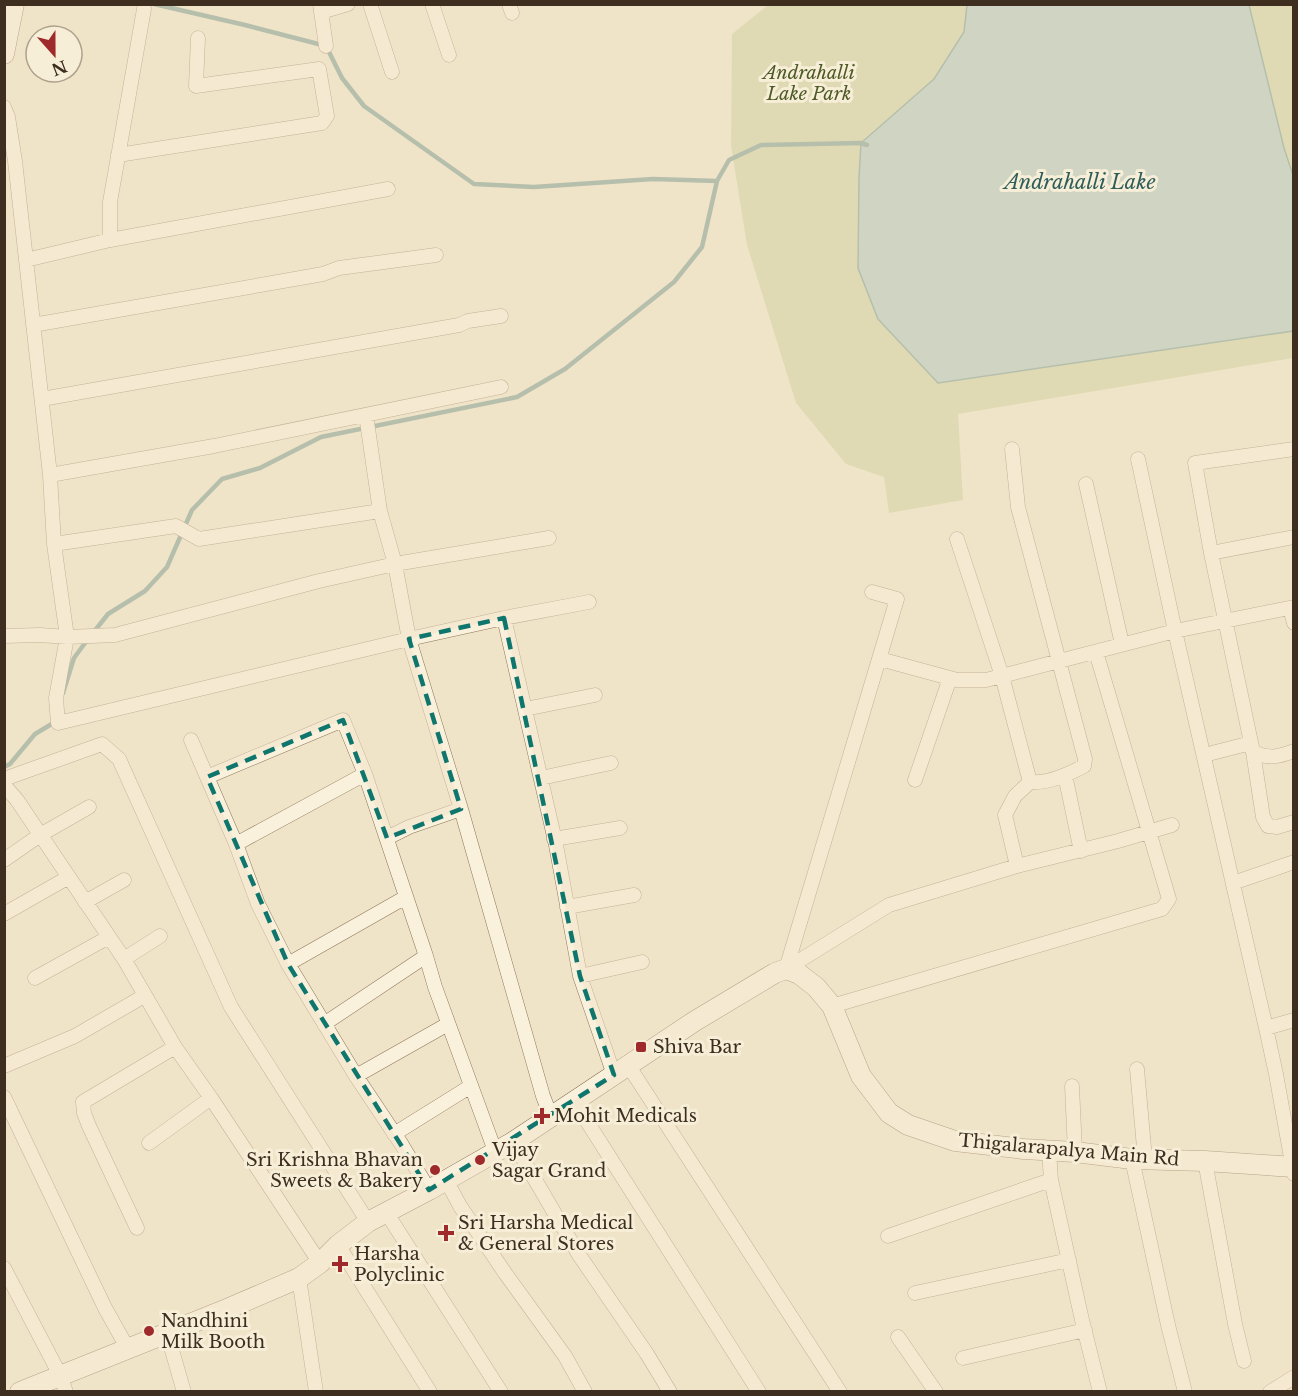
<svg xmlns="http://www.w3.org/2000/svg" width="1298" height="1396" viewBox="0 0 1298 1396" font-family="'Libre Baskerville',serif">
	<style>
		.green { fill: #c9cf9b }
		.water { fill: #a9c4bc; stroke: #6f938a; stroke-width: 1.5 }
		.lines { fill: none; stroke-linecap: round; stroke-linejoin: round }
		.stream { stroke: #6f938a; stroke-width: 4.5 }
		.street-casing { stroke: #8d765c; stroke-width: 15 }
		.secondary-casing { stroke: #6f573f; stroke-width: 21 }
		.street { stroke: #faf1dc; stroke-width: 14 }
		.secondary { stroke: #faf1dc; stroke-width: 20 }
		.marked { fill: none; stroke: #0f766e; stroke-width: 4.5; stroke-dasharray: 12 8; stroke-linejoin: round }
		.poi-dot { fill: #9e2a2b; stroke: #f7eed8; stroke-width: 2 }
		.labels { text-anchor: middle; stroke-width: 6; stroke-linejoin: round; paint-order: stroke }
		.park-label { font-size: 18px; font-style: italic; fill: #4d5a26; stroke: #f7eed8 }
		.poi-label { font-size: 18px; fill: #3d2e20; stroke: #f7eed8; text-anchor: start }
		.street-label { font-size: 18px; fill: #3d2e20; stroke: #f7eed8 }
		.water-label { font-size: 20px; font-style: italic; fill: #2f5d5a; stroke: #f7eed8 }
	</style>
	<rect width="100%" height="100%" fill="#f0e4c8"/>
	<path class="green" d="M 768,5 L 967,5 L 964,32 L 934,79 L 861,143 L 859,178 L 858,268 L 938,382 L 1293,331 L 1293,358 L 958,414 L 963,500 L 889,513 L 884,477 L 846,464 L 796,403 L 747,245 L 731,146 L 732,34 Z
		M 1249,5 L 1293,5 L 1293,175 L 1284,148 Z"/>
	<path class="water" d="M 967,5 L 1249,5 L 1284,148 L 1293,175 L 1293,331 L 938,383 L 878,319 L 858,268 L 859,178 L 861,143 L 934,79 L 964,32 Z"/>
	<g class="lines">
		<path class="stream" d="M 154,4 L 245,25 L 326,46 L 342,78 L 364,106 L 474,184 L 534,187 L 653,179 L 717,181 L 729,160 L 761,145 L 861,143 L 867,145
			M 93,633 L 108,614 L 145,591 L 167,567 L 192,510 L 222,479 L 260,468 L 321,437 L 517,397 L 565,369 L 674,282 L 702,247 L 717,181
			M 63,693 L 74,658 L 88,639
			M 4,767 L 10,764 L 35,734 L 55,722"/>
		<g class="street-casing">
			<path id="street" d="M 320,4 L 326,46
				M 370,4 L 392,72
				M 432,4 L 449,55
				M 509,4 L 512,13
				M 321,12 L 348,4
				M 4,107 L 8,117 L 15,161 L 50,475 L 54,544 L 67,637 L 56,698 L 58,723 L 409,639 L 461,809 L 543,1096 L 551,1117
				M 118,155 L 322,123 L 327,116 L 319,69 L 196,86 L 198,38
				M 110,240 L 110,202 L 144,9
				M 26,260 L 110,240 L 388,189
				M 33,325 L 323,274 L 339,268 L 436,255
				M 42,399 L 459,325 L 468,321 L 501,316
				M 1012,449 L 1018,507 L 1085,759 L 1084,766 C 1069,774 1047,784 1030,782 L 1015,796 L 1005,815 L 1017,866
				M 1294,449 L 1195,463 L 1211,553 L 1294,537
				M 1138,459 L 1175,631 L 1266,1028 L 1276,1074 L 1294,1174
				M 50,475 L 214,446 L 501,387
				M 1086,484 L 1122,644
				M 549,538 L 395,564 L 409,639 L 504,618 L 589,602
				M 957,539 L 1002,676 L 1030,782
				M 54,544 L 176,526 L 199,539 L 380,511
				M 1211,553 L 1253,752 L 1263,817 L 1268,826 L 1277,827 L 1294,822
				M 1290,608 L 1294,623
				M 504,618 L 556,845 L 580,976 L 614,1075
				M 4,636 L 40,635 L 67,637 L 115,635 L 319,581 L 395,564 L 380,511 L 366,415
				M 880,659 L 957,680 L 986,680 L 1175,631 L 1294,607
				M 525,709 L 595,695
				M 191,740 L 207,777
				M 1253,752 C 1269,759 1278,757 1294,751
				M 1212,753 L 1251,743
				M 1065,775 L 1081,851
				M 541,778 L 611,763
				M 4,779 L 102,744 L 119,759 L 231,1007 L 368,1222
				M 915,780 L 950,678
				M 4,785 L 17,800 L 124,959 L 175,1047 L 211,1098 L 320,1263
				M 387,838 L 409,827 L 461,809
				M 554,839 L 620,828
				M 236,844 L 365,774
				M 4,860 L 40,835 L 89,807
				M 1233,883 L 1294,862
				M 85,902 L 124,880
				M 567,907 L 634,895
				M 4,914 L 69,877
				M 124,959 L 160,936
				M 288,964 L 406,897
				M 786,969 L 889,905 L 1017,866 L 1118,841 L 1172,825
				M 786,969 L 897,599 L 872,592
				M 580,976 L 642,962
				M 35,978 L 109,937
				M 832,1006 L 1162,909 L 1169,899 L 1096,652
				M 324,1024 L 426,956
				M 1266,1028 L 1294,1020
				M 628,1065 L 840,1392
				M 4,1066 L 75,1036 L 144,996
				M 1137,1069 L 1145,1159
				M 356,1076 L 448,1024
				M 1072,1086 L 1075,1152
				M 4,1097 L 105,1308 L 128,1349
				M 574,1101 L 759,1392
				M 394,1134 L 471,1086
				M 513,1142 L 579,1255 L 647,1354 L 670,1392
				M 149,1143 L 211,1098
				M 1049,1151 L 1051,1180 L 1082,1320 L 1100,1392
				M 1132,1159 L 1168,1325 L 1185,1392
				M 1205,1161 L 1235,1324 L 1244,1361
				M 446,1180 L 460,1206 L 505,1273 L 565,1356 L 585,1392
				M 429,1190 L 402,1145 L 356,1076 L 288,964 L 258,904 L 236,844 L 207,777 L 343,720 L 365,774 L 426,956 L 435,987 L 495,1151
				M 386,1212 L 501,1392
				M 137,1228 L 89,1126 L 84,1113 L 83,1102 L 175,1047
				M 888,1236 L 1051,1180
				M 338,1245 L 430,1392
				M 4,1268 L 60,1375 L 66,1392
				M 299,1278 L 316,1392
				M 915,1293 L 1069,1260
				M 167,1333 L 184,1392
				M 898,1337 L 936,1392
				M 963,1358 L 1085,1330
				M 1270,1392 L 1294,1377"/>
		</g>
		<g class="secondary-casing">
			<path id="secondary" d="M 4,54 L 14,4
				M 20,1392 L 227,1309 L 299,1278 L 320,1263 L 338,1245 L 368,1222 L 429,1190 L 513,1142 L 695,1021 L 775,973 L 786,969 L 799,974 L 816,987 L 832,1006 L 861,1076 L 889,1113 L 908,1125 L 955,1141 L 1024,1149 L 1075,1152 L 1132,1159 L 1205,1161 L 1294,1167"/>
		</g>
		<use href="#street" class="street"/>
		<use href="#secondary" class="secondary"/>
	</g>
	<path d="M0 0H1298V1396H0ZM 504,618 L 580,976 L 614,1075 L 429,1190 L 288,964 L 207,777 L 343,720 L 387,838 L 461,809 L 409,639 Z" fill="#f0e4c8" fill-opacity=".55" fill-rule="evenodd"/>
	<path class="marked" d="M 504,618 L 580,976 L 614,1075 L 429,1190 L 288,964 L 207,777 L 343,720 L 387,838 L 461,809 L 409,639 Z"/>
	<g class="poi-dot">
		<rect x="635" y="1041" width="12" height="12" rx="3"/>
		<path d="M539 1107h6v6h6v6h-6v6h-6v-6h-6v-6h6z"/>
		<circle cx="480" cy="1160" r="6"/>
		<circle cx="435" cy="1170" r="6"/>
		<path d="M443 1224h6v6h6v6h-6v6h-6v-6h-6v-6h6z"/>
		<path d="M337 1255h6v6h6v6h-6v6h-6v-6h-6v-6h6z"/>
		<circle cx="149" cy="1331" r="6"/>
	</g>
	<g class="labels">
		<g class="park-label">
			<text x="809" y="79">Andrahalli<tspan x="809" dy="21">Lake Park</tspan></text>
		</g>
		<g class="poi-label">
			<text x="653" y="1053">Shiva Bar</text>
			<text x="554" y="1122">Mohit Medicals</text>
			<text x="492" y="1156">Vijay<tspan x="492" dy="21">Sagar Grand</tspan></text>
			<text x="423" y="1166" text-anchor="end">Sri Krishna Bhavan<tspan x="423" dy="21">Sweets &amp; Bakery</tspan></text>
			<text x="458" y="1229">Sri Harsha Medical<tspan x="458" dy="21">&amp; General Stores</tspan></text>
			<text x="354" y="1260">Harsha<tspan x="354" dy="21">Polyclinic</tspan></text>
			<text x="161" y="1327">Nandhini<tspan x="161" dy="21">Milk Booth</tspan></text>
		</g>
		<g class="street-label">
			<text transform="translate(1069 1150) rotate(5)" y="6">Thigalarapalya Main Rd</text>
		</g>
		<g class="water-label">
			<text x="1080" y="189">Andrahalli Lake</text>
		</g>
	</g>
	<rect width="1298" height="1396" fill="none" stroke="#3d2e20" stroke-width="12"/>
	<g transform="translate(54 54) rotate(159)"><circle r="28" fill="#f7eed8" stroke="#ada18e" stroke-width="1.5"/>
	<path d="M0-4.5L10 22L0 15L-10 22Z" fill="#9e2a2b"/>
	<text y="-9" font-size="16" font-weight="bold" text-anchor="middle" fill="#3d2e20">N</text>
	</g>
</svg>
